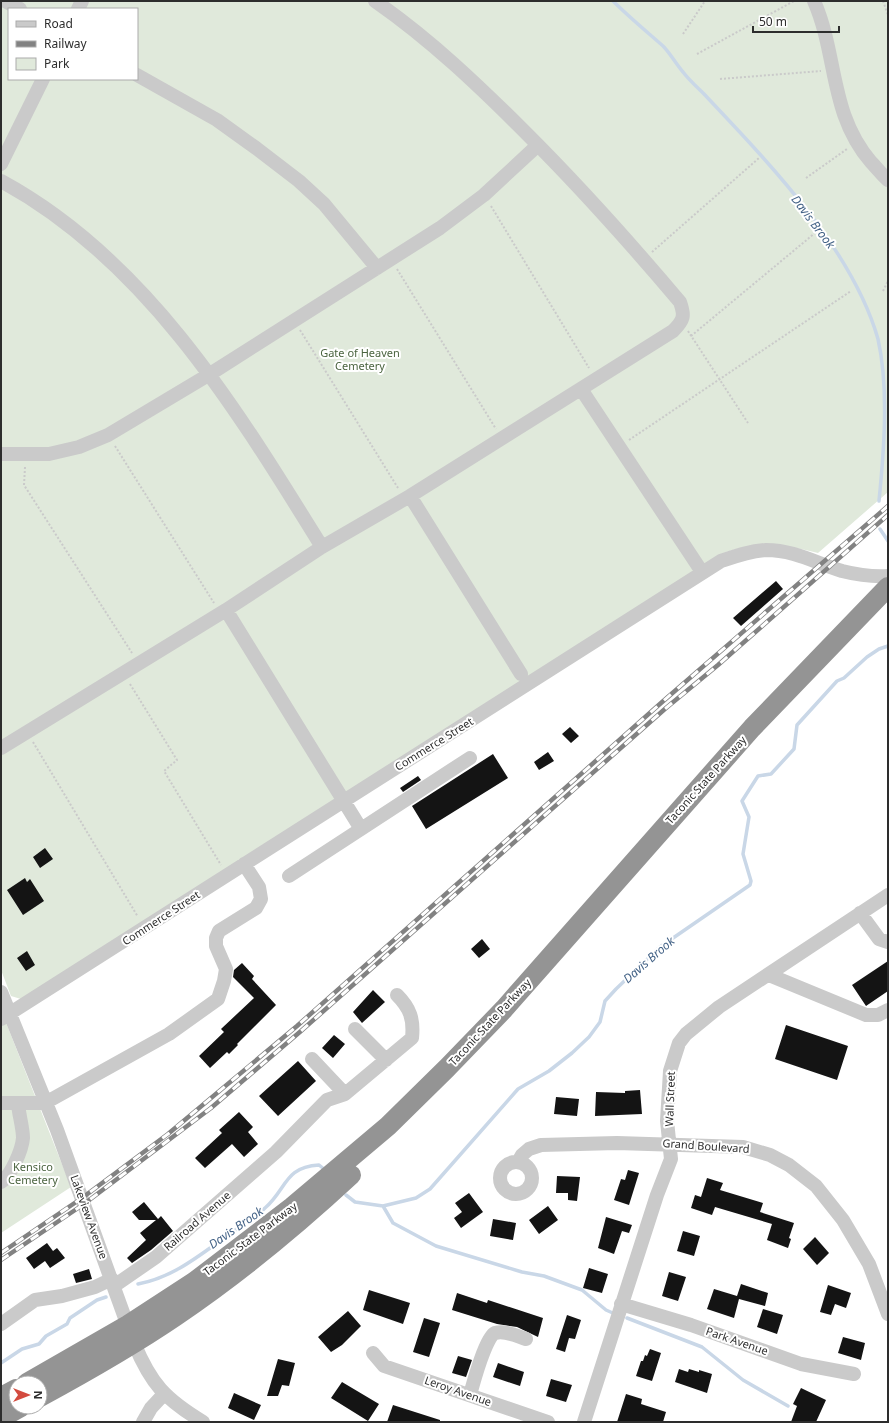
<svg xmlns="http://www.w3.org/2000/svg" width="889" height="1423" viewBox="0 0 889 1423" font-family="'Noto Sans',sans-serif">
	<style>
		.green { fill: #e0e9db; fill-rule: evenodd }
		.lines { fill: none; stroke-linecap: round; stroke-linejoin: round }
		.stream { stroke: #c9d7e7; stroke-width: 3.5 }
		.building { fill: #141414 }
		.path { stroke: #cacaca; stroke-width: 2; stroke-dasharray: 2 2; stroke-linecap: butt }
		.minor { stroke: #cacaca; stroke-width: 14 }
		.highway { stroke: #949494; stroke-width: 20 }
		.rail-casing { stroke: #828282; stroke-width: 4.5 }
		.rail { stroke: #fff; stroke-width: 3; stroke-dasharray: 9; stroke-linecap: butt }
		.labels { text-anchor: middle; stroke-width: 4; stroke-linejoin: round; paint-order: stroke }
		.park-label { font-size: 11px; fill: #4a633f; stroke: #fff }
		.street-label { font-size: 11px; fill: #2d2d2d; stroke: #fff }
		.water-label { font-size: 12px; font-style: italic; fill: #436286; stroke: #fff }
	</style>
	<rect width="100%" height="100%" fill="#fff"/>
	<path class="green" d="M 1,1 L 888,1 L 888,492 L 818,553 C 783,544 761,541 726,552 L 21,999 L 11,996 L 1,970 ZM 9,9 L 137,9 L 137,79 L 9,79 Z
		M 1,1010 L 71,1187 L 1,1233 Z"/>
	<g class="lines">
		<path class="stream" d="M 613,1 C 629,17 646,31 663,46 C 670,53 676,64 683,72 C 689,80 697,87 704,94 C 767,161 852,248 878,339 C 889,388 884,451 879,501
			M 880,529 L 888,541
			M 346,1195 L 355,1202 L 383,1206 L 416,1198 L 430,1189 L 518,1089 L 549,1071 L 572,1053 L 589,1037 L 600,1022 L 605,1001 L 616,989 L 660,947 L 750,885 L 751,881 L 743,854 L 749,817 L 742,801 L 758,776 L 771,774 L 794,749 L 797,725 L 837,681 L 844,678 L 867,657 L 879,649 L 888,646
			M 383,1206 L 393,1223 L 436,1246 L 522,1272 L 544,1276 L 582,1290 L 606,1310 L 615,1314
			M 138,1284 C 175,1277 201,1254 231,1233 C 242,1225 255,1218 265,1208 C 287,1189 284,1167 319,1165 L 324,1169
			M 627,1318 L 702,1347 L 743,1380 L 788,1406
			M 1,1363 L 22,1349 L 39,1344 L 46,1336 L 67,1324 L 70,1318 L 97,1300 L 106,1297"/>
	</g>
	<path class="building" d="M 776,581 L 783,589 L 741,626 L 733,618 Z
		M 570,727 L 579,736 L 571,743 L 562,734 Z
		M 548,752 L 554,761 L 539,770 L 534,762 Z
		M 493,754 L 508,778 L 426,829 L 412,806 Z
		M 418,776 L 421,780 L 403,792 L 400,788 Z
		M 45,848 L 53,859 L 40,868 L 33,857 Z
		M 25,878 L 27,882 L 30,879 L 44,901 L 23,915 L 7,890 Z
		M 482,939 L 490,949 L 479,958 L 471,949 Z
		M 27,951 L 35,965 L 26,971 L 17,958 Z
		M 888,961 L 888,991 L 866,1006 L 852,985 Z
		M 242,963 L 254,976 L 252,979 L 276,1005 L 237,1044 L 238,1045 L 229,1054 L 227,1052 L 210,1068 L 199,1056 L 224,1032 L 221,1029 L 254,998 L 233,977 L 234,970 Z
		M 373,990 L 385,1002 L 362,1023 L 353,1012 Z
		M 786,1025 L 848,1046 L 837,1080 L 775,1059 Z
		M 334,1035 L 345,1044 L 333,1058 L 322,1048 Z
		M 298,1061 L 316,1081 L 278,1116 L 259,1096 Z
		M 640,1090 L 642,1114 L 595,1116 L 596,1092 L 625,1093 L 625,1091 Z
		M 556,1097 L 579,1099 L 577,1116 L 554,1114 Z
		M 239,1112 L 253,1127 L 248,1132 L 258,1144 L 244,1157 L 232,1144 L 205,1168 L 195,1158 L 222,1133 L 219,1130 Z
		M 628,1170 L 639,1173 L 629,1205 L 614,1200 L 621,1179 L 625,1180 Z
		M 557,1176 L 580,1177 L 577,1201 L 568,1200 L 568,1193 L 556,1193 Z
		M 707,1178 L 723,1183 L 720,1190 L 763,1203 L 760,1212 L 794,1223 L 789,1238 L 791,1239 L 788,1248 L 767,1240 L 772,1224 L 715,1207 L 712,1215 L 691,1208 L 695,1195 L 701,1197 Z
		M 469,1193 L 483,1212 L 461,1228 L 454,1218 L 462,1212 L 455,1203 Z
		M 144,1202 L 158,1219 L 161,1216 L 173,1231 L 151,1250 L 132,1263 L 127,1258 L 146,1240 L 140,1233 L 156,1220 L 139,1220 L 132,1212 Z
		M 548,1206 L 558,1220 L 539,1234 L 529,1220 Z
		M 606,1217 L 632,1225 L 629,1233 L 622,1231 L 614,1254 L 598,1248 Z
		M 493,1219 L 516,1223 L 513,1240 L 490,1236 Z
		M 683,1231 L 700,1236 L 694,1256 L 677,1251 Z
		M 815,1237 L 829,1253 L 817,1265 L 803,1249 Z
		M 47,1243 L 53,1251 L 57,1248 L 65,1258 L 50,1268 L 45,1261 L 34,1269 L 26,1258 Z
		M 589,1268 L 608,1274 L 602,1293 L 583,1288 Z
		M 89,1269 L 92,1279 L 76,1283 L 73,1274 Z
		M 669,1272 L 686,1277 L 678,1301 L 662,1296 Z
		M 741,1284 L 768,1293 L 765,1306 L 739,1299 L 734,1318 L 707,1309 L 714,1289 L 737,1296 Z
		M 828,1285 L 851,1293 L 846,1308 L 835,1304 L 831,1315 L 820,1312 Z
		M 369,1290 L 410,1303 L 403,1324 L 363,1310 Z
		M 457,1293 L 487,1303 L 488,1300 L 543,1318 L 538,1337 L 517,1327 L 497,1324 L 452,1310 Z
		M 763,1309 L 783,1315 L 777,1334 L 757,1327 Z
		M 348,1311 L 361,1326 L 342,1345 L 331,1352 L 318,1337 Z
		M 567,1315 L 581,1320 L 575,1339 L 569,1338 L 565,1352 L 556,1349 Z
		M 424,1318 L 440,1323 L 429,1357 L 413,1352 Z
		M 843,1337 L 865,1343 L 861,1360 L 838,1353 Z
		M 650,1349 L 661,1353 L 652,1381 L 636,1376 L 641,1361 L 643,1361 L 645,1355 L 647,1356 Z
		M 458,1356 L 472,1360 L 466,1377 L 452,1373 Z
		M 278,1359 L 295,1363 L 289,1386 L 282,1385 L 278,1396 L 267,1396 Z
		M 498,1363 L 524,1372 L 520,1386 L 493,1377 Z
		M 679,1369 L 688,1372 L 689,1369 L 699,1372 L 699,1370 L 712,1374 L 707,1393 L 675,1382 Z
		M 551,1379 L 572,1385 L 566,1402 L 546,1396 Z
		M 342,1382 L 379,1404 L 368,1421 L 331,1398 Z
		M 801,1388 L 826,1400 L 816,1422 L 791,1422 L 797,1406 L 793,1404 Z
		M 234,1393 L 261,1405 L 254,1420 L 228,1408 Z
		M 626,1394 L 642,1399 L 641,1404 L 666,1412 L 663,1422 L 617,1422 Z
		M 393,1405 L 440,1420 L 440,1422 L 387,1422 Z"/>
	<g class="lines">
		<path class="path" d="M 883,1 L 888,15
			M 683,34 L 705,1
			M 697,54 L 794,1
			M 720,79 L 821,71
			M 806,178 L 847,149
			M 491,206 L 589,368
			M 652,252 L 759,158
			M 397,269 L 496,429
			M 883,291 L 888,281
			M 300,330 L 398,488
			M 688,331 L 748,423
			M 691,336 L 815,233
			M 629,440 L 851,291
			M 115,446 L 214,603
			M 25,467 L 24,485 L 132,653
			M 130,684 L 177,760 L 164,771 L 221,865
			M 33,742 L 138,917"/>
		<path class="minor" d="M 5,1 L 20,9
			M 814,1 C 838,56 829,113 871,162 C 877,168 882,175 888,180
			M 78,9 L 82,1
			M 137,75 L 217,120 L 256,148 L 299,181 L 324,204 L 377,268
			M 1,164 L 43,79
			M 1,181 C 147,260 237,410 322,547
			M 581,389 L 702,572
			M 1,454 L 49,454 L 79,447 L 108,435 L 210,374 L 440,228 L 484,195 L 538,145
			M 410,496 L 521,674
			M 226,610 L 361,829
			M 1,748 L 226,610 L 322,547 L 410,496 L 673,331 C 684,320 685,316 680,302 C 631,244 581,188 527,134 C 479,86 431,40 375,1
			M 289,876 L 470,758
			M 860,913 L 879,939 L 888,942
			M 769,975 L 866,1015 L 878,1015 L 888,1010
			M 1,992 L 57,1130 L 134,1343 C 151,1384 165,1399 203,1422
			M 1,1019 L 721,561 C 736,556 750,551 766,550 C 794,550 816,563 842,571 C 858,575 872,577 888,576
			M 355,1029 L 386,1060
			M 312,1059 L 345,1094
			M 1,1103 L 45,1103 L 169,1034 L 218,999 L 224,981 L 226,969 L 216,946 L 216,938 L 219,931 L 256,908 L 261,899 L 259,887 L 244,864
			M 518,1162 L 522,1155 L 529,1149 L 541,1145 L 617,1143 L 743,1147 L 770,1155 L 789,1165 L 816,1186 L 843,1220 L 869,1264 L 888,1314
			M500 1178a16 16 0 1 1 32 0a16 16 0 1 1-32 0Z
			M 1,1182 C 11,1176 22,1150 23,1138 C 23,1128 19,1115 18,1104
			M 114,1286 L 156,1257 L 276,1152 L 327,1100 L 345,1094 L 412,1038 C 414,1019 410,1008 397,995
			M 621,1304 L 691,1325 L 801,1364 L 854,1374
			M 1,1324 L 35,1300 L 62,1296 L 95,1287 L 112,1279
			M 373,1353 L 384,1366 L 548,1422
			M 470,1395 C 473,1384 486,1336 495,1333 C 505,1330 517,1336 526,1339
			M 143,1422 L 151,1408 L 164,1394
			M 584,1422 L 657,1195 L 671,1159 L 667,1121 L 670,1071 L 679,1043 L 686,1034 L 719,1007 L 888,895"/>
		<path class="highway" d="M 27,1383 L 128,1325 L 194,1282 L 292,1207 L 388,1126 L 447,1068 L 504,1009 L 752,728 L 888,587
			M 1,1397 L 16,1389
			M 40,1397 C 86,1372 132,1346 176,1316 C 238,1274 296,1226 351,1175
			M 1,1418 L 21,1407"/>
		<g class="rail-casing">
			<path id="rail" d="M 1,1253 L 82,1198 L 168,1134 L 297,1026 L 661,703 L 888,506
				M 1,1260 L 84,1204 L 211,1108 L 301,1031 L 666,708 L 718,665 L 888,515"/>
		</g>
		<use href="#rail" class="rail"/>
	</g>
	<g class="labels">
		<g class="park-label">
			<text x="360" y="357">Gate of Heaven<tspan x="360" dy="13">Cemetery</tspan></text>
			<text x="33" y="1171">Kensico<tspan x="33" dy="13">Cemetery</tspan></text>
		</g>
		<g class="street-label">
			<text transform="translate(434 744) rotate(-32)" y="4">Commerce Street</text>
			<text transform="translate(706 780) rotate(-48)" y="4">Taconic State Parkway</text>
			<text transform="translate(161 918) rotate(-33)" y="4">Commerce Street</text>
			<text transform="translate(490 1022) rotate(-47)" y="4">Taconic State Parkway</text>
			<text transform="translate(670 1099) rotate(-88)" y="4">Wall Street</text>
			<text transform="translate(706 1146) rotate(4)" y="4">Grand Boulevard</text>
			<text transform="translate(89 1217) rotate(70)" y="4">Lakeview Avenue</text>
			<text transform="translate(197 1221) rotate(-41)" y="4">Railroad Avenue</text>
			<text transform="translate(250 1239) rotate(-37)" y="4">Taconic State Parkway</text>
			<text transform="translate(737 1341) rotate(19)" y="4">Park Avenue</text>
			<text transform="translate(458 1391) rotate(19)" y="4">Leroy Avenue</text>
		</g>
		<g class="water-label">
			<text transform="translate(813 222) rotate(53)" y="4">Davis Brook</text>
			<text transform="translate(649 960) rotate(-41)" y="4">Davis Brook</text>
			<text transform="translate(236 1228) rotate(-35)" y="4">Davis Brook</text>
		</g>
	</g>
	<rect width="889" height="1423" fill="none" stroke="#2d2d2d" stroke-width="4"/>
	<rect x="8" y="8" width="130" height="72" fill="#ffffff" stroke="#ababab"/>
	<rect x="16" y="21" width="20" height="6" fill="#cacaca" stroke="#ababab"/>
	<text x="44" y="28" font-size="12" fill="#2d2d2d">Road</text>
	<rect x="16" y="41" width="20" height="6" fill="#828282" stroke="#ababab"/>
	<text x="44" y="48" font-size="12" fill="#2d2d2d">Railway</text>
	<rect x="16" y="58" width="20" height="12" fill="#e0e9db" stroke="#ababab"/>
	<text x="44" y="68" font-size="12" fill="#2d2d2d">Park</text>
	<g transform="translate(28 1395) rotate(90)"><circle r="19" fill="#ffffff" stroke="#ababab"/>
	<path d="M0-3L7 15L0 10L-7 15Z" fill="#d34b3f"/>
	<text y="-6" font-size="11" font-weight="bold" text-anchor="middle" fill="#2d2d2d">N</text>
	</g>
	<path d="M753 26v6h86v-6" fill="none" stroke="#2d2d2d" stroke-width="2"/>
	<text x="759" y="26" font-size="12" fill="#2d2d2d" stroke="#ffffff" stroke-width="3" paint-order="stroke">50 m</text>
</svg>
